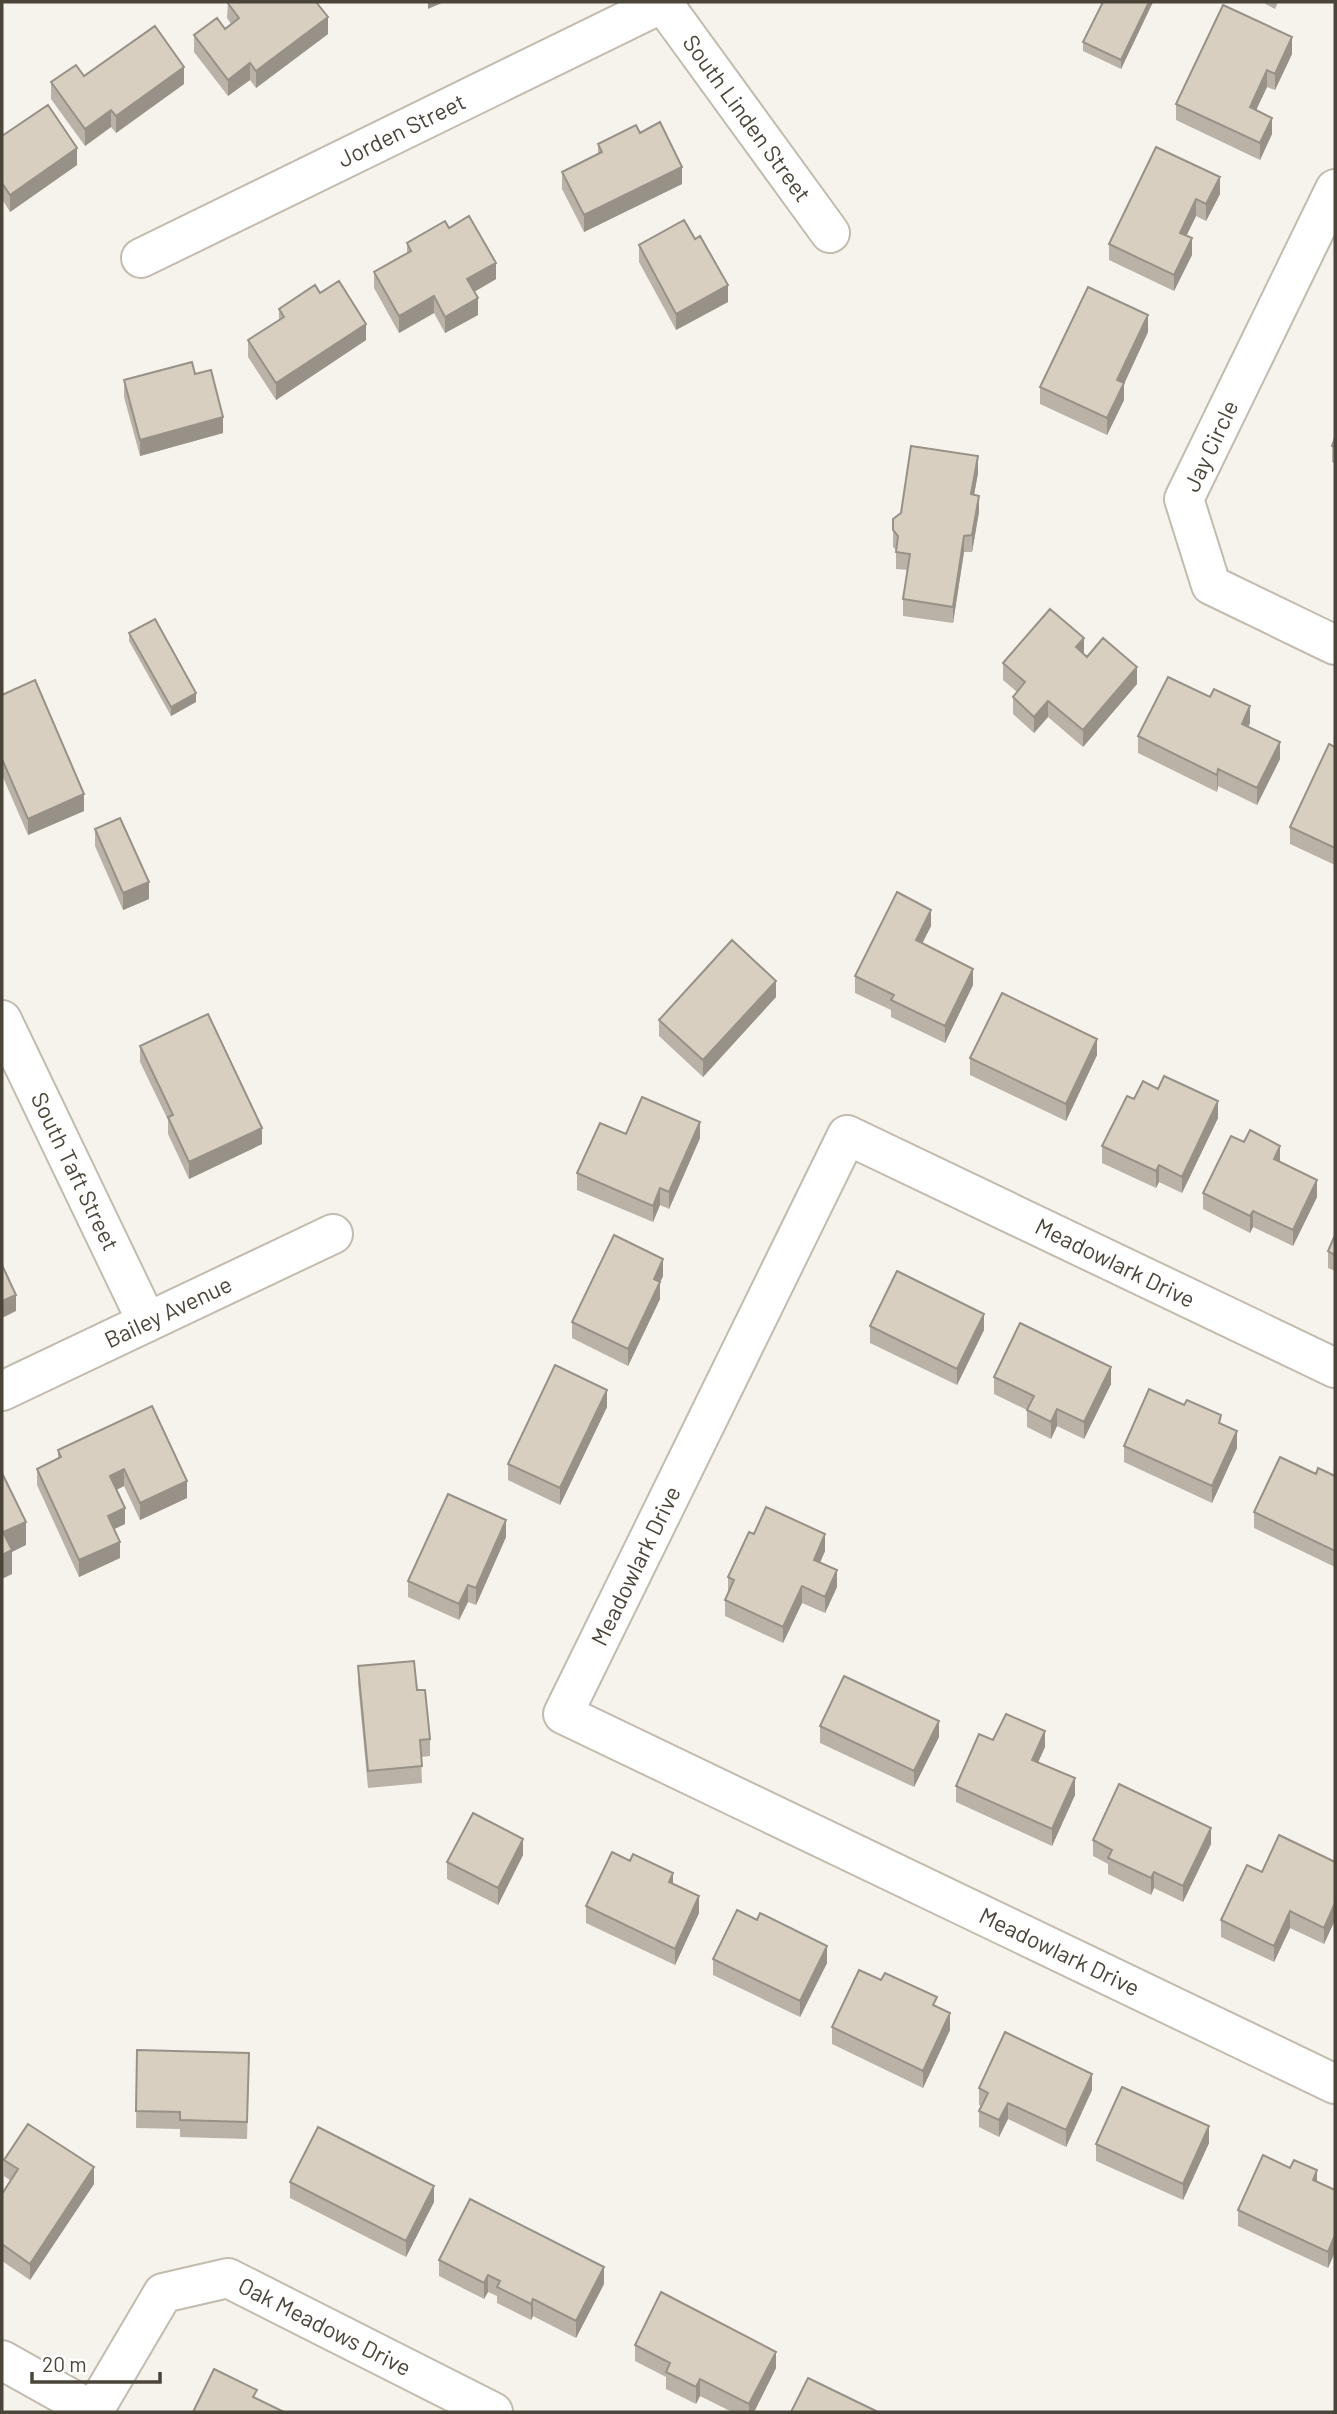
<svg xmlns="http://www.w3.org/2000/svg" width="1337" height="2414" viewBox="0 0 1337 2414" font-family="Barlow,sans-serif">
	<style>
		.lines { fill: none; stroke-linecap: round; stroke-linejoin: round }
		.minor-casing { stroke: #c2bbae; stroke-width: 42 }
		.minor { stroke: #fff; stroke-width: 38 }
		.wall { fill: #bab2a6 }
		.shaded-wall { fill: #979187 }
		.building { fill: #d8cfc1; stroke: #979187; stroke-width: 2 }
		.labels { text-anchor: middle; stroke-width: 6; stroke-linejoin: round; paint-order: stroke }
		.street-label { font-size: 23px; fill: #4b4439; stroke: #fff }
	</style>
	<rect width="100%" height="100%" fill="#f6f3ec"/>
	<g class="lines">
		<g class="minor-casing">
			<g id="minor">
				<path id="s1" d="M 662,2 L 830,233"/>
				<path d="M 1335,189 L 1184,499 L 1211,585 L 1335,645"/>
				<path id="s2" d="M 141,258 L 663,3"/>
				<path id="s3" d="M 2,1020 L 147,1322"/>
				<path id="s4" d="M 1335,1368 L 847,1135 L 563,1714 L 1335,2084"/>
				<path id="s5" d="M 2,1391 L 333,1234"/>
				<path d="M 2,2360 L 93,2411"/>
				<path id="s6" d="M 93,2412 L 163,2293 L 228,2278 L 493,2412"/>
			</g>
		</g>
		<use href="#minor" class="minor"/>
	</g>
	<path class="wall" d="M 228,2 L 328,34 L 256,88 L 250,80 L 228,96 L 194,52 L 194,35 L 225,29 L 231,24 L 227,18 Z
		M 1103,2 L 1153,2 L 1121,69 L 1083,51 L 1083,42 Z
		M 1262,2 L 1278,2 L 1275,9 Z
		M 1292,54 L 1275,90 L 1267,87 L 1256,110 L 1272,134 L 1260,160 L 1176,120 L 1176,104 Z
		M 51,82 L 184,84 L 116,133 L 111,127 L 85,146 L 51,99 Z
		M 640,133 L 682,184 L 584,232 L 562,189 L 562,172 L 598,155 L 598,144 Z
		M 2,136 L 77,165 L 10,212 L 2,199 Z
		M 1156,147 L 1220,194 L 1206,221 L 1196,216 L 1186,236 L 1192,255 L 1174,291 L 1109,260 L 1109,244 Z
		M 449,228 L 496,279 L 474,292 L 478,315 L 445,333 L 434,313 L 399,333 L 374,288 L 374,272 L 407,253 L 407,243 Z
		M 639,245 L 728,302 L 676,330 L 639,262 Z
		M 320,293 L 366,340 L 276,400 L 248,357 L 248,340 L 279,320 L 279,309 Z
		M 1148,332 L 1124,384 L 1124,400 L 1107,435 L 1040,404 L 1040,387 Z
		M 195,374 L 223,433 L 140,456 L 124,397 L 124,380 Z
		M 1335,438 L 1335,464 L 1332,462 L 1332,446 Z
		M 978,473 L 974,495 L 979,512 L 972,552 L 964,552 L 953,623 L 903,616 L 903,599 L 908,570 L 896,569 L 896,550 L 893,547 L 893,519 Z
		M 129,633 L 196,702 L 171,716 L 129,641 Z
		M 1084,654 L 1087,657 L 1137,684 L 1083,747 L 1048,717 L 1034,733 L 1013,714 L 1013,697 L 1017,692 L 1003,680 L 1003,663 Z
		M 2,695 L 84,811 L 28,835 L 2,775 Z
		M 1250,723 L 1248,727 L 1280,759 L 1257,805 L 1218,786 L 1217,792 L 1138,753 L 1138,736 Z
		M 1335,747 L 1335,865 L 1290,844 L 1290,827 Z
		M 95,829 L 149,899 L 123,910 L 95,846 Z
		M 931,926 L 922,943 L 973,985 L 945,1043 L 891,1017 L 891,1010 L 855,993 L 855,976 Z
		M 776,997 L 703,1077 L 659,1036 L 659,1020 Z
		M 140,1046 L 262,1144 L 189,1179 L 168,1134 L 168,1120 L 140,1062 Z
		M 1097,1055 L 1066,1121 L 970,1075 L 970,1058 Z
		M 1134,1099 L 1218,1118 L 1182,1193 L 1159,1182 L 1156,1188 L 1102,1163 L 1102,1146 Z
		M 626,1134 L 700,1138 L 669,1209 L 660,1205 L 653,1222 L 577,1190 L 577,1173 Z
		M 1280,1162 L 1317,1197 L 1293,1246 L 1253,1227 L 1250,1233 L 1203,1209 L 1203,1193 Z
		M 1335,1235 L 1335,1271 L 1328,1268 L 1328,1251 Z
		M 663,1276 L 660,1282 L 660,1299 L 628,1366 L 572,1338 L 572,1322 Z
		M 870,1326 L 984,1330 L 957,1385 L 870,1343 Z
		M 994,1377 L 1111,1384 L 1084,1439 L 1057,1426 L 1051,1439 L 1027,1427 L 1027,1410 L 994,1394 Z
		M 152,1406 L 187,1498 L 140,1520 L 124,1486 L 116,1490 L 125,1524 L 114,1529 L 120,1558 L 79,1577 L 37,1485 L 37,1469 L 58,1458 L 58,1450 Z
		M 607,1407 L 560,1505 L 508,1480 L 508,1464 Z
		M 1221,1424 L 1237,1448 L 1212,1503 L 1124,1462 L 1124,1446 Z
		M 1316,1474 L 1335,1476 L 1335,1567 L 1254,1528 L 1254,1512 Z
		M 754,1534 L 825,1551 L 820,1563 L 837,1587 L 825,1613 L 802,1603 L 783,1643 L 725,1616 L 725,1600 L 728,1593 L 728,1577 Z
		M 506,1537 L 476,1605 L 468,1602 L 459,1620 L 408,1597 L 408,1581 Z
		M 358,1666 L 417,1690 L 430,1739 L 430,1756 L 421,1757 L 422,1783 L 368,1788 L 358,1683 Z
		M 820,1726 L 939,1737 L 914,1787 L 820,1743 Z
		M 993,1740 L 1045,1747 L 1038,1762 L 1075,1795 L 1052,1846 L 956,1802 L 956,1786 Z
		M 1093,1840 L 1211,1844 L 1183,1902 L 1154,1888 L 1151,1895 L 1108,1874 L 1108,1864 L 1093,1856 Z
		M 523,1855 L 498,1905 L 447,1879 L 447,1862 Z
		M 630,1861 L 673,1884 L 699,1913 L 675,1965 L 586,1923 L 586,1906 Z
		M 1335,1862 L 1335,1920 L 1324,1944 L 1290,1928 L 1274,1962 L 1221,1937 L 1221,1920 L 1262,1872 Z
		M 713,1959 L 827,1963 L 800,2017 L 713,1975 Z
		M 937,2007 L 950,2030 L 923,2088 L 832,2044 L 832,2027 Z
		M 137,2050 L 249,2069 L 247,2139 L 180,2137 L 180,2129 L 136,2128 Z
		M 979,2088 L 1092,2090 L 1066,2147 L 1008,2119 L 999,2137 L 979,2127 L 979,2111 L 981,2106 L 979,2105 Z
		M 1209,2143 L 1183,2200 L 1096,2161 L 1096,2144 Z
		M 4,2160 L 94,2184 L 30,2280 L 2,2261 L 2,2194 L 11,2181 L 4,2176 Z
		M 290,2182 L 434,2202 L 406,2257 L 290,2198 Z
		M 1317,2182 L 1335,2190 L 1335,2252 L 1328,2268 L 1238,2226 L 1238,2210 Z
		M 439,2260 L 604,2284 L 576,2338 L 533,2316 L 531,2320 L 497,2303 L 497,2296 L 488,2292 L 484,2299 L 439,2276 Z
		M 635,2345 L 776,2368 L 754,2412 L 732,2412 L 700,2396 L 696,2404 L 666,2389 L 666,2377 L 635,2361 Z"/>
	<path class="shaded-wall" d="M 428,2 L 444,2 L 428,9 Z
		M 1149,2 L 1153,2 L 1121,69 L 1121,60 Z
		M 328,17 L 328,34 L 256,88 L 256,71 Z
		M 1292,37 L 1292,54 L 1275,90 L 1275,74 Z
		M 250,63 L 250,80 L 228,96 L 228,80 Z
		M 184,67 L 184,84 L 116,133 L 116,116 Z
		M 1267,70 L 1267,87 L 1250,123 L 1250,107 Z
		M 111,110 L 111,127 L 85,146 L 85,129 Z
		M 1272,118 L 1272,134 L 1260,160 L 1260,143 Z
		M 77,148 L 77,165 L 10,212 L 10,195 Z
		M 682,167 L 682,184 L 584,232 L 584,215 Z
		M 1220,177 L 1220,194 L 1206,221 L 1206,204 Z
		M 1196,199 L 1196,216 L 1180,249 L 1180,233 Z
		M 1192,238 L 1192,255 L 1174,291 L 1174,275 Z
		M 496,263 L 496,279 L 467,296 L 467,279 Z
		M 728,285 L 728,302 L 676,330 L 676,314 Z
		M 434,296 L 434,313 L 399,333 L 399,316 Z
		M 478,298 L 478,315 L 445,333 L 445,317 Z
		M 1148,315 L 1148,332 L 1124,384 L 1124,400 L 1107,435 L 1107,418 L 1117,380 Z
		M 366,324 L 366,340 L 276,400 L 276,383 Z
		M 223,417 L 223,433 L 140,456 L 140,440 Z
		M 978,456 L 978,473 L 971,511 L 971,494 Z
		M 979,496 L 979,512 L 972,552 L 972,535 Z
		M 964,536 L 964,552 L 953,623 L 953,607 Z
		M 1084,638 L 1084,655 L 1076,647 Z
		M 1137,667 L 1137,684 L 1083,747 L 1083,730 Z
		M 196,693 L 196,702 L 171,716 L 171,707 Z
		M 1048,701 L 1048,717 L 1034,733 L 1034,717 Z
		M 1250,706 L 1250,723 L 1242,740 L 1242,724 Z
		M 1280,742 L 1280,759 L 1257,805 L 1257,788 Z
		M 1218,769 L 1218,786 L 1217,792 L 1217,775 Z
		M 84,794 L 84,811 L 28,835 L 28,819 Z
		M 149,882 L 149,899 L 123,910 L 123,893 Z
		M 931,910 L 931,926 L 916,956 L 916,940 Z
		M 973,969 L 973,985 L 945,1043 L 945,1026 Z
		M 776,981 L 776,997 L 703,1077 L 703,1060 Z
		M 1097,1039 L 1097,1055 L 1066,1121 L 1066,1104 Z
		M 1218,1101 L 1218,1118 L 1182,1193 L 1182,1177 Z
		M 700,1122 L 700,1138 L 669,1209 L 669,1192 Z
		M 262,1128 L 262,1144 L 189,1179 L 189,1162 Z
		M 1280,1146 L 1280,1162 L 1274,1159 Z
		M 1159,1165 L 1159,1182 L 1156,1188 L 1156,1171 Z
		M 1317,1180 L 1317,1197 L 1293,1246 L 1293,1230 Z
		M 660,1188 L 660,1205 L 653,1222 L 653,1206 Z
		M 1253,1211 L 1253,1227 L 1250,1233 L 1250,1216 Z
		M 663,1259 L 663,1276 L 657,1289 L 660,1282 L 660,1299 L 628,1366 L 628,1349 L 654,1279 Z
		M 16,1295 L 16,1311 L 2,1318 L 2,1301 Z
		M 984,1314 L 984,1330 L 957,1385 L 957,1369 Z
		M 1111,1367 L 1111,1384 L 1084,1439 L 1084,1422 Z
		M 607,1390 L 607,1407 L 560,1505 L 560,1488 Z
		M 1057,1409 L 1057,1426 L 1051,1439 L 1051,1422 Z
		M 1237,1431 L 1237,1448 L 1212,1503 L 1212,1486 Z
		M 124,1469 L 124,1486 L 110,1493 L 110,1476 Z
		M 187,1481 L 187,1498 L 140,1520 L 140,1503 Z
		M 125,1508 L 125,1524 L 108,1532 L 108,1516 Z
		M 506,1520 L 506,1537 L 476,1605 L 476,1588 Z
		M 26,1522 L 26,1545 L 12,1552 L 12,1574 L 2,1579 L 3,1532 Z
		M 825,1534 L 825,1551 L 814,1576 L 814,1560 Z
		M 120,1542 L 120,1558 L 79,1577 L 79,1560 Z
		M 837,1570 L 837,1587 L 825,1613 L 825,1597 Z
		M 468,1585 L 468,1602 L 459,1620 L 459,1604 Z
		M 802,1586 L 802,1603 L 783,1643 L 783,1627 Z
		M 939,1721 L 939,1737 L 914,1787 L 914,1771 Z
		M 1045,1731 L 1045,1747 L 1032,1776 L 1032,1760 Z
		M 1075,1778 L 1075,1795 L 1052,1846 L 1052,1829 Z
		M 1211,1828 L 1211,1844 L 1183,1902 L 1183,1886 Z
		M 523,1839 L 523,1855 L 498,1905 L 498,1888 Z
		M 1154,1872 L 1154,1888 L 1151,1895 L 1151,1878 Z
		M 673,1873 L 673,1889 L 669,1882 Z
		M 699,1896 L 699,1913 L 675,1965 L 675,1949 Z
		M 1335,1903 L 1335,1920 L 1324,1944 L 1324,1928 Z
		M 1290,1911 L 1290,1928 L 1274,1962 L 1274,1946 Z
		M 827,1946 L 827,1963 L 800,2017 L 800,2001 Z
		M 950,2013 L 950,2030 L 923,2088 L 923,2071 Z
		M 1092,2074 L 1092,2090 L 1066,2147 L 1066,2130 Z
		M 1008,2103 L 1008,2119 L 999,2137 L 999,2120 Z
		M 1209,2126 L 1209,2143 L 1183,2200 L 1183,2184 Z
		M 94,2167 L 94,2184 L 30,2280 L 30,2264 Z
		M 1317,2170 L 1317,2187 L 1313,2180 Z
		M 434,2186 L 434,2202 L 406,2257 L 406,2241 Z
		M 1335,2235 L 1335,2252 L 1328,2268 L 1328,2252 Z
		M 604,2267 L 604,2284 L 576,2338 L 576,2321 Z
		M 488,2275 L 488,2292 L 484,2299 L 484,2283 Z
		M 533,2299 L 533,2316 L 531,2320 L 531,2304 Z
		M 776,2352 L 776,2368 L 754,2412 L 749,2412 L 749,2404 Z
		M 700,2379 L 700,2396 L 696,2404 L 696,2387 Z"/>
	<path class="building" d="M 227,2 L 316,2 L 328,17 L 256,71 L 250,63 L 228,80 L 194,35 L 217,18 L 225,29 L 239,18 Z
		M 1103,2 L 1149,2 L 1121,60 L 1083,42 Z
		M 1223,5 L 1292,37 L 1275,74 L 1267,70 L 1250,107 L 1272,118 L 1260,143 L 1176,104 Z
		M 155,26 L 184,67 L 116,116 L 111,110 L 85,129 L 51,82 L 76,65 L 84,76 Z
		M 48,105 L 77,148 L 10,195 L 2,183 L 2,136 Z
		M 660,122 L 682,167 L 584,215 L 562,172 L 602,152 L 598,144 L 636,125 L 640,133 Z
		M 1156,147 L 1220,177 L 1206,204 L 1196,199 L 1180,233 L 1192,238 L 1174,275 L 1109,244 Z
		M 469,216 L 496,263 L 467,279 L 478,298 L 445,317 L 434,296 L 399,316 L 374,272 L 411,251 L 407,243 L 445,221 L 449,228 Z
		M 684,220 L 695,239 L 700,236 L 728,285 L 676,314 L 639,245 Z
		M 339,281 L 366,324 L 276,383 L 248,340 L 284,317 L 279,309 L 315,285 L 320,293 Z
		M 1088,287 L 1148,315 L 1117,380 L 1124,383 L 1107,418 L 1040,387 Z
		M 192,362 L 195,374 L 211,370 L 223,417 L 140,440 L 124,380 Z
		M 1335,438 L 1335,447 L 1332,446 Z
		M 911,446 L 978,456 L 971,494 L 979,496 L 972,535 L 964,536 L 953,607 L 903,599 L 910,554 L 896,552 L 898,536 L 893,530 L 893,519 L 901,513 Z
		M 1050,609 L 1084,638 L 1076,647 L 1087,657 L 1103,638 L 1137,667 L 1083,730 L 1048,701 L 1034,717 L 1013,697 L 1025,682 L 1003,663 Z
		M 155,619 L 196,693 L 171,707 L 129,633 Z
		M 1168,677 L 1210,697 L 1214,689 L 1250,706 L 1242,724 L 1280,742 L 1257,788 L 1218,769 L 1217,775 L 1138,736 Z
		M 35,680 L 84,794 L 28,819 L 2,759 L 2,695 Z
		M 1329,744 L 1335,747 L 1335,848 L 1290,827 Z
		M 120,818 L 149,882 L 123,893 L 95,829 Z
		M 897,892 L 931,910 L 916,940 L 973,969 L 945,1026 L 891,1000 L 894,995 L 855,976 Z
		M 732,940 L 776,981 L 703,1060 L 659,1020 Z
		M 1002,993 L 1097,1039 L 1066,1104 L 970,1058 Z
		M 208,1014 L 262,1128 L 189,1162 L 168,1117 L 173,1115 L 140,1046 Z
		M 1164,1076 L 1218,1101 L 1182,1177 L 1159,1165 L 1156,1171 L 1102,1146 L 1127,1096 L 1134,1099 L 1143,1081 L 1158,1089 Z
		M 642,1097 L 700,1122 L 669,1192 L 660,1188 L 653,1206 L 577,1173 L 600,1123 L 626,1134 Z
		M 1250,1130 L 1280,1146 L 1274,1159 L 1317,1180 L 1293,1230 L 1253,1211 L 1250,1216 L 1203,1193 L 1231,1136 L 1244,1142 Z
		M 614,1235 L 663,1259 L 654,1279 L 660,1282 L 628,1349 L 572,1322 Z
		M 1335,1235 L 1335,1255 L 1328,1251 Z
		M 2,1265 L 16,1295 L 2,1301 Z
		M 897,1271 L 984,1314 L 957,1369 L 870,1326 Z
		M 1020,1323 L 1111,1367 L 1084,1422 L 1057,1409 L 1051,1422 L 1027,1410 L 1034,1396 L 994,1377 Z
		M 555,1365 L 607,1390 L 560,1488 L 508,1464 Z
		M 1149,1389 L 1184,1405 L 1187,1400 L 1221,1415 L 1219,1423 L 1237,1431 L 1212,1486 L 1124,1446 Z
		M 152,1406 L 187,1481 L 140,1503 L 124,1469 L 110,1476 L 125,1508 L 108,1516 L 120,1542 L 79,1560 L 37,1469 L 61,1457 L 58,1450 Z
		M 1280,1457 L 1316,1474 L 1318,1468 L 1335,1476 L 1335,1551 L 1254,1512 Z
		M 2,1473 L 26,1522 L 3,1532 L 12,1550 L 2,1555 Z
		M 448,1494 L 506,1520 L 476,1588 L 468,1585 L 459,1604 L 408,1581 Z
		M 766,1507 L 825,1534 L 814,1560 L 837,1570 L 825,1597 L 802,1586 L 783,1627 L 725,1600 L 734,1580 L 728,1577 L 749,1532 L 754,1534 Z
		M 414,1661 L 417,1690 L 425,1690 L 430,1739 L 420,1740 L 422,1766 L 368,1771 L 358,1666 Z
		M 844,1676 L 939,1721 L 914,1771 L 820,1726 Z
		M 1006,1714 L 1045,1731 L 1032,1760 L 1075,1778 L 1052,1829 L 956,1786 L 979,1734 L 993,1740 Z
		M 1119,1784 L 1211,1828 L 1183,1886 L 1154,1872 L 1151,1878 L 1108,1858 L 1112,1850 L 1093,1840 Z
		M 473,1813 L 523,1839 L 498,1888 L 447,1862 Z
		M 1279,1835 L 1335,1862 L 1335,1903 L 1324,1928 L 1290,1911 L 1274,1946 L 1221,1920 L 1247,1865 L 1262,1872 Z
		M 612,1852 L 630,1861 L 633,1854 L 673,1873 L 669,1882 L 699,1896 L 675,1949 L 586,1906 Z
		M 737,1910 L 757,1920 L 760,1913 L 827,1946 L 800,2001 L 713,1959 Z
		M 859,1970 L 881,1980 L 885,1973 L 937,1997 L 933,2005 L 950,2013 L 923,2071 L 832,2027 Z
		M 1005,2032 L 1092,2074 L 1066,2130 L 1008,2103 L 999,2120 L 979,2111 L 988,2093 L 979,2088 Z
		M 137,2050 L 249,2053 L 247,2122 L 180,2120 L 180,2112 L 136,2111 Z
		M 1122,2087 L 1209,2126 L 1183,2184 L 1096,2144 Z
		M 28,2124 L 94,2167 L 30,2264 L 2,2244 L 2,2194 L 18,2169 L 4,2160 Z
		M 318,2127 L 434,2186 L 406,2241 L 290,2182 Z
		M 1263,2155 L 1290,2168 L 1294,2160 L 1317,2170 L 1313,2180 L 1335,2190 L 1335,2235 L 1328,2252 L 1238,2210 Z
		M 470,2199 L 604,2267 L 576,2321 L 533,2299 L 531,2304 L 497,2287 L 500,2281 L 488,2275 L 484,2283 L 439,2260 Z
		M 661,2292 L 776,2352 L 749,2404 L 700,2379 L 696,2387 L 666,2372 L 670,2363 L 635,2345 Z
		M 214,2369 L 257,2390 L 253,2397 L 284,2412 L 193,2412 Z
		M 808,2378 L 878,2412 L 791,2412 Z"/>
	<g class="labels">
		<g class="street-label">
			<text dy="8" stroke="none"><textPath href="#s1" startOffset="144">South Linden Street</textPath></text>
			<text dy="8" stroke="none"><textPath href="#s2" startOffset="290">Jorden Street</textPath></text>
			<text transform="translate(1211 446) rotate(-65)" y="8">Jay Circle</text>
			<text dy="8" stroke="none"><textPath href="#s3" startOffset="168">South Taft Street</textPath></text>
			<text transform="translate(1115 1263) rotate(26)" y="8">Meadowlark Drive</text>
			<text dy="8" stroke="none"><textPath href="#s5" startOffset="184">Bailey Avenue</textPath></text>
			<text transform="translate(636 1566) rotate(-64)" y="8">Meadowlark Drive</text>
			<text dy="8" stroke="none"><textPath href="#s4" startOffset="1736">Meadowlark Drive</textPath></text>
			<text dy="8" stroke="none"><textPath href="#s6" startOffset="313">Oak Meadows Drive</textPath></text>
		</g>
	</g>
	<rect width="1337" height="2414" fill="none" stroke="#4b4439" stroke-width="7"/>
	<path d="M32 2372v10h128v-10" fill="none" stroke="#4b4439" stroke-width="3.5"/>
	<text x="42" y="2372" font-size="21" fill="#4b4439" stroke="#ffffff" stroke-width="5" paint-order="stroke">20 m</text>
</svg>
